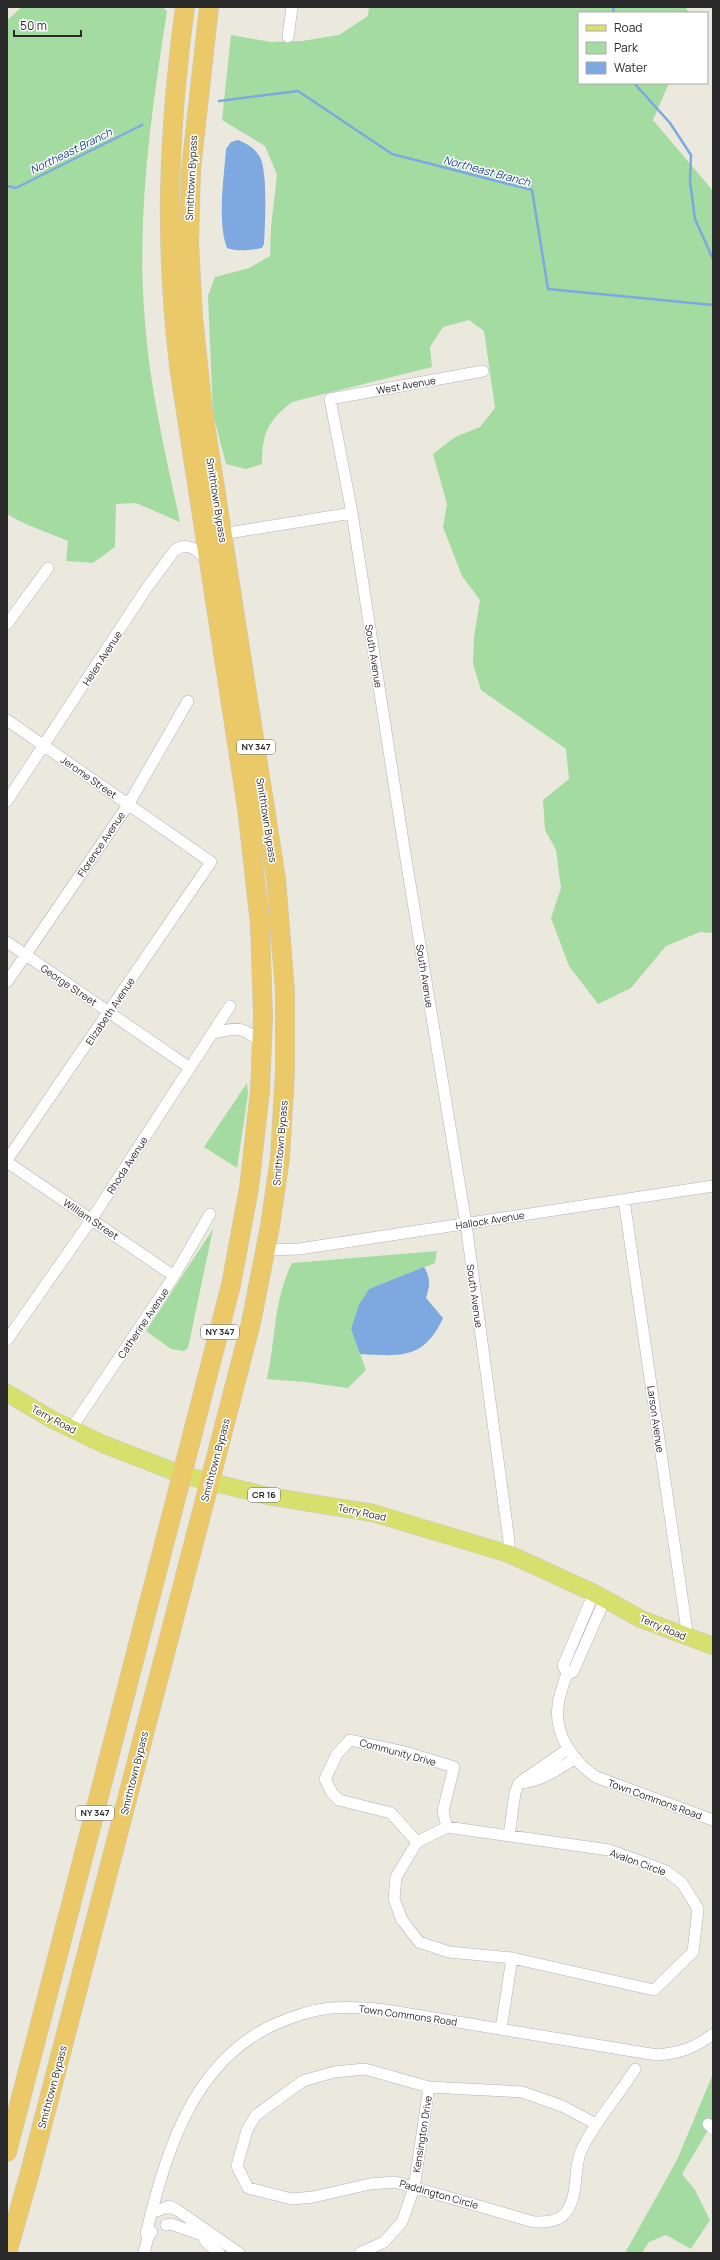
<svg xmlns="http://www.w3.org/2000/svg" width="720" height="2260" viewBox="0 0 720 2260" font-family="Manrope,sans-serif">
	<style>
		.green { fill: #a3dba1 }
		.water { fill: #7da8e0 }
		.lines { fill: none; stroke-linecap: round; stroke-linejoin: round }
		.stream { stroke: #7da8e0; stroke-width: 2.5 }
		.street-casing { stroke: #b3b1bc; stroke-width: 12 }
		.primary-casing { stroke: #c8c8c8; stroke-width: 18 }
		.highway-casing { stroke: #c8c8c8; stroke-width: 20 }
		.street { stroke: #fff; stroke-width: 11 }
		.primary { stroke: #d8e06d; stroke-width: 17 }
		.highway { stroke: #ebc968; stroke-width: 19 }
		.labels { text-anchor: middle; stroke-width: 3; stroke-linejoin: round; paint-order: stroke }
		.shield { fill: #fff; stroke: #6a6a6a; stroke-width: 1 }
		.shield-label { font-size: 9px; font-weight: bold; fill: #2a2a2a }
		.street-label { font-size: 10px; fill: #2a2a2a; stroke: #fff }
		.water-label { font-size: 11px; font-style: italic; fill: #1d448c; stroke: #fff }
	</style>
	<rect width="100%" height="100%" fill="#ebe9de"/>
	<path class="green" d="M 22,7 L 162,7 L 167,11 C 151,114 136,218 145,322 C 150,390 166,456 180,522 L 136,503 L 116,504 L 115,547 L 93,563 L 66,561 L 68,541 C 48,532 26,526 7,514 L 7,20 Z
		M 369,7 L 685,7 L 690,13 L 579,13 L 579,83 L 669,83 L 653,120 L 713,191 L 713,933 L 700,932 L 666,946 L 631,988 L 598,1004 L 569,966 L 551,918 L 561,888 L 556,850 L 545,830 L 543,800 L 569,779 L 566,749 L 481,690 L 473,664 L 474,637 L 480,600 L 462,576 L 443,527 L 447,504 L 433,454 L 455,437 L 480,427 L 495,408 L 484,331 L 469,320 L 443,327 L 430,347 L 432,367 L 292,402 C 268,421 262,433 262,464 L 246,469 L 226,464 L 213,414 L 208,296 L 215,277 L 249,268 L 270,256 L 271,227 L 277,175 L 265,146 L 222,120 L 231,35 L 271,42 L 302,41 L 339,35 L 368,16 Z
		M 247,1083 L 248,1094 L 237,1168 L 204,1147 Z
		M 213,1229 L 188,1348 L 184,1351 L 171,1349 L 146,1331 Z
		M 437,1251 L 435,1263 L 369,1289 L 351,1329 L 366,1370 L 348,1388 L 305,1382 L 267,1379 C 276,1338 273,1302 292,1263 Z
		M 713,2074 L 713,2122 L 682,2174 L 695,2190 L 710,2220 L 691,2249 L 666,2235 L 649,2242 L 642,2253 L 625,2253 L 677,2160 Z"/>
	<path class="water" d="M 238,140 C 247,144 255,148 260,157 C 268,173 265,225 264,244 L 262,248 C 251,250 237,252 227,248 C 217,221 224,178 226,149 L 231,142 Z
		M 424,1267 C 431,1279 430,1285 426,1298 L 443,1318 C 424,1360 400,1356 360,1354 L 351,1329 L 359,1305 L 369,1289 Z"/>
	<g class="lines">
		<path class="stream" d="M 613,7 L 614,13
			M 634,83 L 670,123 L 691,155 L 690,181 L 695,219 L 713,259
			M 219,101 L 298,91 L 392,154 L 532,190 L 548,289 L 713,305
			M 7,186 L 16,188 L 142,125"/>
		<g class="street-casing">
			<path id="street" d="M 288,37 L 292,7
				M 483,371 L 330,399 L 352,513 L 403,841 L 466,1224 L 509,1541 L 509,1554
				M 222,534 L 352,513
				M 7,624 L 48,568
				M 7,720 L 211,862 L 7,1160
				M 7,801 L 146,589 L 175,550 C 189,541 199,551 207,561
				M 7,942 L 190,1068
				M 7,982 L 128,805 L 188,701
				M 214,1033 C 237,1027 244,1026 262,1044
				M 7,1162 L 174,1276
				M 624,1200 L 688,1638
				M 266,1250 L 299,1249 L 713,1186
				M 7,1340 L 91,1220 L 230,1006
				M 71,1429 L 174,1276 L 210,1214
				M 594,1593 L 563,1666 L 567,1673 C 564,1684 559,1695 558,1706 C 554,1735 574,1762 596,1777 L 713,1820
				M 567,1673 L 573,1672 L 605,1599
				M 519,1783 C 541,1782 558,1769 576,1758
				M 447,1827 L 609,1850 L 666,1871 L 682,1883 L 698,1909 L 693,1952 L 654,1990 L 512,1958 L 449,1952 L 419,1942 L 402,1920 L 394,1899 L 396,1877 L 417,1842 Z
				M 509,1836 L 515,1793 L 519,1783 L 568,1749
				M 417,1842 L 391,1813 L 339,1800 L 332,1793 L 325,1779 L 337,1754 L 350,1740 L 405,1752 L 454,1767 L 443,1811 L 447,1827
				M 501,2029 L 512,1958
				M 596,2124 L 562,2106 L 522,2092 L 429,2087 L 365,2069 L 334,2072 L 303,2081 L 256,2115 L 247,2130 L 237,2166 L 248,2188 L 292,2199 L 313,2197 L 370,2184 L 395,2182 L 534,2222 C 546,2222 560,2222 567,2211 C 579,2193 573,2170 581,2151 C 595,2121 618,2097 635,2069
				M 708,2124 L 713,2129
				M 152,2210 L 157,2211 L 169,2206 L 177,2210 L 239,2253
				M 166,2225 L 171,2224 L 202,2235 L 206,2242 L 219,2253
				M 148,2237 L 146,2234 C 166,2153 191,2064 273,2025 C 291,2017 311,2010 331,2008 C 349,2007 367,2008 385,2010 L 657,2055 C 680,2053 695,2048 713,2034
				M 144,2253 L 148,2237 L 152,2232
				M 360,2253 L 384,2242 L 402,2222 L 414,2188 L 429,2087"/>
		</g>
		<g class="primary-casing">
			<path id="primary" d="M 7,1393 L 53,1420 L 103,1444 L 183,1475 L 268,1496 L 373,1513 L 509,1554 L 594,1593 L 641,1619 L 713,1646"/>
		</g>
		<g class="highway-casing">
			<path id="highway" d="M 7,2152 L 231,1285 L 249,1188 L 260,1091 L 263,1016 L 260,924 L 247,808 L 180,373 C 164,245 168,134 185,7
				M 7,2253 L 30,2172 L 251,1323 L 270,1226 L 280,1158 L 285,1071 L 285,991 L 276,879 L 203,411 L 193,317 L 189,243 L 191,169 L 209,7"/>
		</g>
		<use href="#street" class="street"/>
		<use href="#primary" class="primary"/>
		<use href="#highway" class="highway"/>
	</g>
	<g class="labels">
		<g class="shield">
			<rect x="237" y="740" width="38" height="14" rx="3"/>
			<rect x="201" y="1325" width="38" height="14" rx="3"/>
			<rect x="248" y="1488" width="32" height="14" rx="3"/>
			<rect x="76" y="1806" width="38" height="14" rx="3"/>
		</g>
		<g class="shield-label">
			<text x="256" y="750">NY 347</text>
			<text x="220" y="1335">NY 347</text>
			<text x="264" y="1498">CR 16</text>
			<text x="95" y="1816">NY 347</text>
		</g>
		<g class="street-label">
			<text transform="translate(191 178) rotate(-87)" y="4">Smithtown Bypass</text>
			<text transform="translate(406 385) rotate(-10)" y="4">West Avenue</text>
			<text transform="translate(217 500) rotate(81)" y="4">Smithtown Bypass</text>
			<text transform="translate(374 656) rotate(81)" y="4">South Avenue</text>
			<text transform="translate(102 658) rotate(-57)" y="4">Helen Avenue</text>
			<text transform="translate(89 777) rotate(35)" y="4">Jerome Street</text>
			<text transform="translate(267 820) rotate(81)" y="4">Smithtown Bypass</text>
			<text transform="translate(101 844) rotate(-56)" y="4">Florence Avenue</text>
			<text transform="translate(425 976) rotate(81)" y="4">South Avenue</text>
			<text transform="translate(69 985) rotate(34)" y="4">George Street</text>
			<text transform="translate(110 1011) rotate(-56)" y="4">Elizabeth Avenue</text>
			<text transform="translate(280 1143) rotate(-85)" y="4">Smithtown Bypass</text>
			<text transform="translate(127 1165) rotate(-57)" y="4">Rhoda Avenue</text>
			<text transform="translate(91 1219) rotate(34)" y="4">William Street</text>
			<text transform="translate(490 1220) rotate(-9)" y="4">Hallock Avenue</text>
			<text transform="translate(475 1296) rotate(82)" y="4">South Avenue</text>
			<text transform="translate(143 1323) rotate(-56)" y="4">Catherine Avenue</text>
			<text transform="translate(54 1419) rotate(28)" y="4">Terry Road</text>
			<text transform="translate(656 1419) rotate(82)" y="4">Larson Avenue</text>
			<text transform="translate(215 1460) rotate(-75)" y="4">Smithtown Bypass</text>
			<text transform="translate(362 1512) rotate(12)" y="4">Terry Road</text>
			<text transform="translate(663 1627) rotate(23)" y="4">Terry Road</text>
			<text transform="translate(398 1752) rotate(15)" y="4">Community Drive</text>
			<text transform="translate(134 1773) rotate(-76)" y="4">Smithtown Bypass</text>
			<text transform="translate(655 1799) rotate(20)" y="4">Town Commons Road</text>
			<text transform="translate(638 1862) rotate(20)" y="4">Avalon Circle</text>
			<text transform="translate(408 2015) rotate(8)" y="4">Town Commons Road</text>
			<text transform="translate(52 2087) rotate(-75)" y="4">Smithtown Bypass</text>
			<text transform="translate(422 2134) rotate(-81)" y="4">Kensington Drive</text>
			<text transform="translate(439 2194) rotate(16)" y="4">Paddington Circle</text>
		</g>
		<g class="water-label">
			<text transform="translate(71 151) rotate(-26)" y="4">Northeast Branch</text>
			<text transform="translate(487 171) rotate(15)" y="4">Northeast Branch</text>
		</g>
	</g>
	<rect width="720" height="2260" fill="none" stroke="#2a2a2a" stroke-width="16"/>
	<rect x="578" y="12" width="130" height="72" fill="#ffffff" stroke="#aaaaaa"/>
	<rect x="586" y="25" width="20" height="6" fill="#d8e06d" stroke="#aaaaaa"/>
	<text x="614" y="32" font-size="12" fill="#2a2a2a">Road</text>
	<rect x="586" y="42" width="20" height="12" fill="#a3dba1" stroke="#aaaaaa"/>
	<text x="614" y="52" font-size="12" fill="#2a2a2a">Park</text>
	<rect x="586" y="62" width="20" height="12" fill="#7da8e0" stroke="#aaaaaa"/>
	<text x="614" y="72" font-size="12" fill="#2a2a2a">Water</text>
	<path d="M14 30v6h67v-6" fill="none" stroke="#2a2a2a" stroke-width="2"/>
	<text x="20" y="30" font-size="12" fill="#2a2a2a" stroke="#ffffff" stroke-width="3" paint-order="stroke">50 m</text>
</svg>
